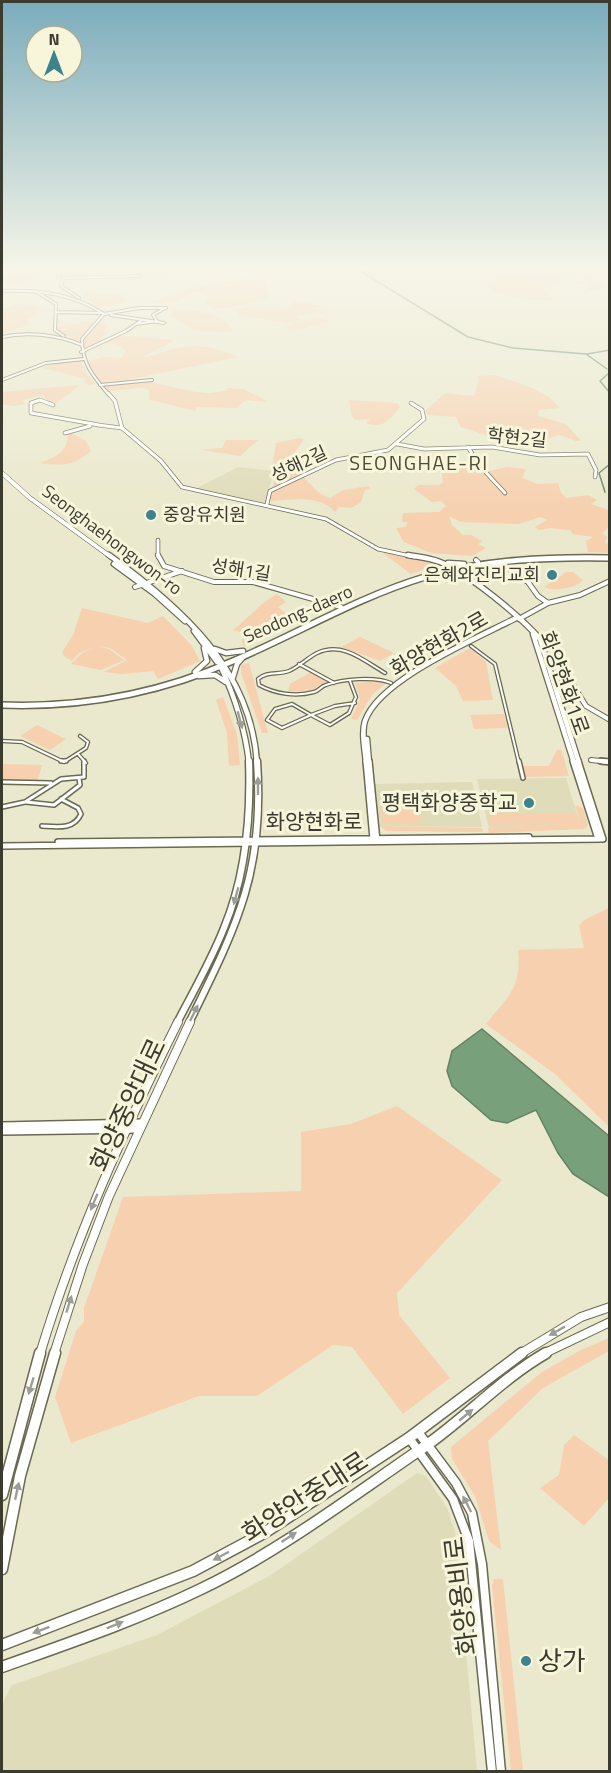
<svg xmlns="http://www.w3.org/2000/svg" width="611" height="1773" viewBox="0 0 611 1773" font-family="'Titillium Web','Noto Sans KR',sans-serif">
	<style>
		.built { fill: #dedcb9 }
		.green { fill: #f6d0af }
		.water { fill: #78a07a; stroke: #668264; stroke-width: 1.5 }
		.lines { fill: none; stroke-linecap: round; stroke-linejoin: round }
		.stream { stroke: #668264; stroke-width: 1.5 }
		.pedestrian-far1-casing { stroke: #6a6951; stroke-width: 4.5 }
		.pedestrian-casing { stroke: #6a6951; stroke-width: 6 }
		.minor-far3-casing { stroke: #6a6951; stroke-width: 4 }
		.minor-far2-casing { stroke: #6a6951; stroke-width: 4.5 }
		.minor-far1-casing { stroke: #6a6951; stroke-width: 6 }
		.minor-casing { stroke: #6a6951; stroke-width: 8 }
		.tertiary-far5-casing { stroke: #6a6951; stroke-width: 4 }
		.tertiary-far4-casing { stroke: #6a6951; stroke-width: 4.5 }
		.tertiary-far3-casing { stroke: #6a6951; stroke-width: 7 }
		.tertiary-far2-casing { stroke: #6a6951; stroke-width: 8 }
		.tertiary-far1-casing { stroke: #6a6951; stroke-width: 10 }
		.tertiary-casing { stroke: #6a6951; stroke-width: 11 }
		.secondary-far4-casing { stroke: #6a6951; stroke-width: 5 }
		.secondary-far3-casing { stroke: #6a6951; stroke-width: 7 }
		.secondary-far2-casing { stroke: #6a6951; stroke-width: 9 }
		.secondary-far1-casing { stroke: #6a6951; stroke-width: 10 }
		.secondary-casing { stroke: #6a6951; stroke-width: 13 }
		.primary-casing { stroke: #6a6951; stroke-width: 8 }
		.pedestrian-far1 { stroke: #fff; stroke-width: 2 }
		.pedestrian { stroke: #fff; stroke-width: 3 }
		.minor-far3 { stroke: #fff; stroke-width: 2 }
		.minor-far2 { stroke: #fff; stroke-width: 3 }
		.minor-far1 { stroke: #fff; stroke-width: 4 }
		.minor { stroke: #fff; stroke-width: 4.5 }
		.tertiary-far5 { stroke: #fff; stroke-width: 2 }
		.tertiary-far4 { stroke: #fff; stroke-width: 3 }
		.tertiary-far3 { stroke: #fff; stroke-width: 4.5 }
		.tertiary-far2 { stroke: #fff; stroke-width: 5 }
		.tertiary-far1 { stroke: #fff; stroke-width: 7 }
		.tertiary { stroke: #fff; stroke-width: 8 }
		.secondary-far4 { stroke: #fff; stroke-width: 4 }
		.secondary-far3 { stroke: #fff; stroke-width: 4.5 }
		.secondary-far2 { stroke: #fff; stroke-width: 6 }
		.secondary-far1 { stroke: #fff; stroke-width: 8 }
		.secondary { stroke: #fff; stroke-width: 10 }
		.primary { stroke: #fff; stroke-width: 5 }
		.oneway { fill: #9d9d98 }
		.poi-dot { fill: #3c838d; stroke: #f7f6da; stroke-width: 2 }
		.labels { text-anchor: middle; stroke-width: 6; stroke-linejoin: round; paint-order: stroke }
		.far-street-label { font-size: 18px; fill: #3b3b30; stroke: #f7f6da }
		.far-poi-label { font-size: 18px; fill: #3b3b30; stroke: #f7f6da; text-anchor: start }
		.far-quarter-label { font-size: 20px; letter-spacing: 1.5px; fill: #4d4b34; stroke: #f7f6da }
		.street-label { font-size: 21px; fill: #3b3b30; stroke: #f7f6da }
		.poi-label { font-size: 21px; fill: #3b3b30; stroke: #f7f6da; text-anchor: end }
		.near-street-label { font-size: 26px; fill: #3b3b30; stroke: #f7f6da }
		.near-poi-label { font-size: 26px; fill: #3b3b30; stroke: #f7f6da; text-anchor: start }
	</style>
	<rect width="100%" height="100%" fill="#eae9cd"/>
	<path class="built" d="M 238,467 L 274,471 L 265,503 L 195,489 Z
		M 566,778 L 580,824 L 489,828 L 477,779 Z
		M 472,782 L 482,827 L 380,826 L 375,784 Z
		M 417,1473 L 426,1476 L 447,1508 L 455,1531 L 477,1771 L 2,1771 L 2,1704 L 12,1685 L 157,1635 L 271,1575 Z"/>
	<path class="green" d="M 2,266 L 112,266 L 94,273 L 62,277 L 60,279 L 50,278 L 57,273 L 51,271 L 11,287 L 2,283 Z
		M 148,266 L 185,266 C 171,280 149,276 132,275 Z
		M 542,266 L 609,266 L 609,274 L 586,271 L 595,280 L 604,283 L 602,285 L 605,287 L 584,292 L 590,288 L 589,285 L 577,282 L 586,280 L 582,275 L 575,274 L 559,281 L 560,284 L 542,289 L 553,300 C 530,301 506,299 486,287 L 490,281 L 516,270 L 523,272 Z
		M 242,279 L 265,280 L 270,298 L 230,308 L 215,309 L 204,304 L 210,298 L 197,291 L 176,301 L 154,302 L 187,289 Z
		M 86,292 L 125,295 L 125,301 L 101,309 L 82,297 Z
		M 295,301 L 323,306 L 315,308 L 332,316 L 317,313 L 296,316 L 300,320 L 318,318 L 329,321 L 305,328 L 290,330 L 284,327 L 295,324 L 237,315 L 237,310 L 228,310 L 251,306 L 289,308 Z
		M 14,304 L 36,305 L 42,309 L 28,320 L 30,325 L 2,333 L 2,308 L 10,308 Z
		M 171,309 C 192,311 224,310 233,332 L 194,331 L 171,315 L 173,312 Z
		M 88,321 L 106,325 L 105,330 L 108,331 L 101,339 L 104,341 L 87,347 L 57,332 L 57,327 Z
		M 134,336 L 174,340 C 166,347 152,351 143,356 L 145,357 C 155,356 163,351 173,349 C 196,343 217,347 238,357 L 127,380 L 99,382 L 90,371 L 88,361 L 104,357 L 122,358 L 126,350 L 114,344 L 104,343 L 116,337 Z
		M 80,360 L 88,376 L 96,384 L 88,385 L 83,378 L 43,368 L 65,361 Z
		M 495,375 L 532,388 L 549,397 L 560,408 L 539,410 L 538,416 L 566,424 L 581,441 L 576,441 L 560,435 C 554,436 551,438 546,440 C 519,450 487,435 461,427 L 456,417 L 427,415 L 426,410 L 445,393 L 474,396 L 479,380 L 477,376 Z
		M 143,382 C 166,383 185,392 206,393 C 213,394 218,391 226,391 L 228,388 L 244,389 L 268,402 L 245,400 L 236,408 L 196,407 L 196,411 L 150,400 L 149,390 L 143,388 L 108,391 L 103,385 Z
		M 80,385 L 55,404 L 47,401 L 44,395 L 22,400 L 26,404 L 14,406 L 2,404 L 2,392 Z
		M 349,400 L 397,403 L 400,407 C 390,419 382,430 366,423 L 370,419 L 355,420 L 352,416 Z
		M 72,433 L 86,441 L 91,451 C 74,466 61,466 40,463 C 55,457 68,452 68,434 Z
		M 299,438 L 304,439 L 286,466 C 306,471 310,492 330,498 L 343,490 L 369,486 L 370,489 L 365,490 L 361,502 L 351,508 L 339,507 L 335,512 C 320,494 290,500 270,501 L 276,472 L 272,469 L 276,443 Z
		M 226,440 L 258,440 L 240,456 L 201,450 L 222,448 Z
		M 483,466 L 489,471 L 507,467 L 526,469 L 522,478 L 538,484 L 558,483 L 561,493 L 566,498 L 588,495 L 597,500 L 591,504 L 609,510 L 609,527 L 602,533 L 607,537 L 605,543 L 609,544 L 609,553 L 588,552 L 586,541 L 593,537 L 573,534 L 570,530 L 550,528 L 539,530 L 535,527 L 547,520 L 541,517 L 518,524 L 461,522 L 449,516 L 452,525 L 463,535 L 471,535 L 482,541 L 478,544 L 486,548 L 472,556 L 431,553 L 404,542 L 396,528 L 406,527 L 407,522 L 402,522 L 403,513 L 439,512 L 446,506 L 441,501 L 432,502 L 414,489 L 418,485 L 439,485 L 443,482 L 441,469 Z
		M 385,553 L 429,560 L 437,565 L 411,574 L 384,554 Z
		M 566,572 L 573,572 L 583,580 C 577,588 554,592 544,587 Z
		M 277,594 L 286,602 L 278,607 L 297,622 L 244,646 L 242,642 L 244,633 L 233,630 C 249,618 260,603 277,594 Z
		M 82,608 L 148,623 L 163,616 L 192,646 L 200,661 L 158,679 L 153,671 L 122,674 L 104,672 L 127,660 L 110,648 L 97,646 L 109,649 L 124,660 L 101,670 L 71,664 L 82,653 L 95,647 L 79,653 L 72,661 L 64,656 L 62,652 L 73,635 Z
		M 360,637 L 394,653 L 380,661 L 341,647 Z
		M 470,648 L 486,662 L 493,700 L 463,701 L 456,686 L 435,668 Z
		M 249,663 L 268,733 L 262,733 L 241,673 L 241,665 Z
		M 311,672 L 331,683 L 317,686 L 315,690 L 288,692 L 290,684 Z
		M 380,681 L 385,684 L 372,695 L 357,720 L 351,719 L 360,699 L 355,683 Z
		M 223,697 L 237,735 L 240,765 L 229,766 L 227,733 L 216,700 Z
		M 504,714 L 508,728 L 474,729 L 470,715 Z
		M 37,725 L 66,739 L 50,750 L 20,736 Z
		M 557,750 L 561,750 L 569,776 L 525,777 L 523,766 L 549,766 Z
		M 2,764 L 42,765 L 38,780 L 2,780 Z
		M 419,804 L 422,824 L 383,824 L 381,805 Z
		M 575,805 L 583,808 L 588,825 L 584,829 L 489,833 L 488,828 L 566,824 L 491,825 L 488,814 L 575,813 L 580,824 Z
		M 380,826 L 482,828 L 483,832 L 386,831 Z
		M 609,908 L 610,908 L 609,1127 L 555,1074 L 486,1024 C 508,996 522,988 518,950 L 584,948 L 579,926 L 584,920 Z
		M 397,1106 L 502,1180 L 397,1293 L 399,1315 L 450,1378 L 403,1414 L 352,1347 L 333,1345 L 257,1396 L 199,1396 L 71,1443 L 55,1397 L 76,1331 L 84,1322 L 84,1308 L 123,1197 L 301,1191 L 301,1132 L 351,1124 Z
		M 609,1338 L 609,1351 L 543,1388 L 488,1441 L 501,1550 L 489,1541 L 475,1496 L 452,1459 L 451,1447 L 542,1372 L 581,1350 Z
		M 574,1435 L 609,1460 L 609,1498 L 584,1526 L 540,1488 L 559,1475 L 564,1445 Z
		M 494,1579 L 503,1579 L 523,1771 L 511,1771 L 492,1585 Z"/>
	<path class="water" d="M 482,1029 L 609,1136 L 609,1197 L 573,1174 L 558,1153 L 536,1110 L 507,1123 L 491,1120 L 452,1086 L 447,1071 L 452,1051 Z"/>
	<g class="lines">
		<path class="stream" d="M 352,266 L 468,337 L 513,348 L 586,354 L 607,369
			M 587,354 L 610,350
			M 610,372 L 600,381 L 610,393
			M 605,492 L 599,473 L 610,464"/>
		<g class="pedestrian-far1-casing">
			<path id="pedestrian-far1" d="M 471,646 L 495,664 L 519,763
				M 299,664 L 334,683
				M 385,673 C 364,661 343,641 317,653 C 307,658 299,667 289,671 C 278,675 267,671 258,679 L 259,685 C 275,694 296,697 314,692 C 319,691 321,686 326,685 C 342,679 375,676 391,683
				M 292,704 L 311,715 L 282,728 L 267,720 L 275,709 Z
				M 311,715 L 330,725 L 349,713 L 356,697 L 350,681
				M 311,715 L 335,706 L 355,703
				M 2,741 L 22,742 L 64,762 L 86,748 L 88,742 L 80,736
				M 78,754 L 86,763"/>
		</g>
		<g class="pedestrian-casing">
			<path id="pedestrian" d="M 61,761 L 66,761
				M 519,761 L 523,778
				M 2,782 L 51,783
				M 26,802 L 54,805 L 80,785 L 79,778
				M 2,807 L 25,802 L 61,779 L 84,777 L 84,761
				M 42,826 C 57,827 74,830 81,814 L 78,808 L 61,799"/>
		</g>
		<g class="minor-far3-casing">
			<path id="minor-far3" d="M 35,291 L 56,304 L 55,330 L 64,336
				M 79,298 L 61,286 L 63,278 L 140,276
				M 56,312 L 102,313
				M 104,314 L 139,308 L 166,308
				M 111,315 L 164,323
				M 136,324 L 157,321 L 153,315 L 165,308
				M 2,337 C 28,331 58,335 82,345
				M 81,352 L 126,331 L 142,320
				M 100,385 L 152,380"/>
		</g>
		<g class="minor-far2-casing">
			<path id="minor-far2" d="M 53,405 L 40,400 L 31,403 L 31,413 L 99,425
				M 98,425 L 122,428
				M 65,433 L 90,426
				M 397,444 L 424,449 L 492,447 L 540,455 L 588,454 L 596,470 L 595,477
				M 468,447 L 479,465 L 505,493
				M 267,504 L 270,491 L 336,460 L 388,450 L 424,419 L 422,410 L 411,403
				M 158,540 L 158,557"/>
		</g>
		<g class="minor-far1-casing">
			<path id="minor-far1" d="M 158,555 L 164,566 L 214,582 L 253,582 L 341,607
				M 476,560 L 478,562
				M 499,562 L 528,582 L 538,596 L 548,603 L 519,619
				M 135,587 L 182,571
				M 548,603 L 580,595 L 610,581
				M 553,679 L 562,677 L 572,683 L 586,706 L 610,720
				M 591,760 L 610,762"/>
		</g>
		<g class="minor-casing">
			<path id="minor" d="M 601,761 L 610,762"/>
		</g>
		<g class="tertiary-far5-casing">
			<path id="tertiary-far5" d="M 2,291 C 39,290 72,293 104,314 L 82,339 C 82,364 93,376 109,395
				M 2,380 L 46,363 L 84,359"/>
		</g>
		<g class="tertiary-far4-casing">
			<path id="tertiary-far4" d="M 108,393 L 115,401 L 122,428 L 161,461 L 182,487 L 326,519 L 378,549 L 415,557"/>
		</g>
		<g class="tertiary-far3-casing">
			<path id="tertiary-far3" d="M 408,555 C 418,557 430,558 440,562 C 468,573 520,616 540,639 L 579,763
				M 448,563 L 464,564
				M 533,634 L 574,763
				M 367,739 L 369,763
				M 366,763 C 365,750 361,733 365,721 C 379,679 478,638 518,617"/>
		</g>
		<g class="tertiary-far2-casing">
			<path id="tertiary-far2" d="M 366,761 L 373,839
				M 369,761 L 377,841
				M 573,761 L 598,839
				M 58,842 L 529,837
				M 2,846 L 603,839 L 578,761"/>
		</g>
		<g class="tertiary-far1-casing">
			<path id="tertiary-far1" d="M 2,1126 L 142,1123
				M 2,1131 L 139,1129"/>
		</g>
		<g class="tertiary-casing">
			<path id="tertiary" d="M 418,1432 L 456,1483 L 472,1513 L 482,1564 L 501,1772
				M 409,1438 L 453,1499 L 469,1541 L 492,1772"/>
		</g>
		<g class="secondary-far4-casing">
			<path id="secondary-far4" d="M 2,473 L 30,498 L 111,557"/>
		</g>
		<g class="secondary-far3-casing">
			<path id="secondary-far3" d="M 109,555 C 181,607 251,669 257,763
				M 114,564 L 155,594 L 185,621
				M 194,631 L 217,662
				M 215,649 L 226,653 L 243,651
				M 220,665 C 235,697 245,727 249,763
				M 195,672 L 207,661 L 204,648
				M 199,676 L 215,675 L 226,682
				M 233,677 L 237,664 L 243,657"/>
		</g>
		<g class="secondary-far2-casing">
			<path id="secondary-far2" d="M 177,1023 C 193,992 211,961 224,928 C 246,875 251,818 249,761
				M 189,1023 C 236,927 265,873 257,761"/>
		</g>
		<g class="secondary-far1-casing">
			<path id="secondary-far1" d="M 40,1354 C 75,1238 124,1130 178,1022
				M 54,1354 L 83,1264 L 109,1196 L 190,1022
				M 520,1354 L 581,1317 L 610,1307
				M 543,1354 L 610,1322"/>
		</g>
		<g class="secondary-casing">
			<path id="secondary" d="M 2,1495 L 40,1353
				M 2,1569 L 20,1476 L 55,1353
				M 2,1645 L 193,1571 L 264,1533 L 409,1438 L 522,1353
				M 2,1667 C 69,1643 137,1620 201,1589 C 280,1551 352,1496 424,1447 C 466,1418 501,1379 546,1353"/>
		</g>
		<g class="primary-casing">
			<path id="primary" d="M 2,705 C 83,708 158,694 233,661 C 297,634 358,597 425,577 C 485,559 548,557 610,558"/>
		</g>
		<use href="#pedestrian-far1" class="pedestrian-far1"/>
		<use href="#pedestrian" class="pedestrian"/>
		<use href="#minor-far3" class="minor-far3"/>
		<use href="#minor-far2" class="minor-far2"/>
		<use href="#minor-far1" class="minor-far1"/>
		<use href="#minor" class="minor"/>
		<use href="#tertiary-far5" class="tertiary-far5"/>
		<use href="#tertiary-far4" class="tertiary-far4"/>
		<use href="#tertiary-far3" class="tertiary-far3"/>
		<use href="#tertiary-far2" class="tertiary-far2"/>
		<use href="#tertiary-far1" class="tertiary-far1"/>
		<use href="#tertiary" class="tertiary"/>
		<use href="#secondary-far4" class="secondary-far4"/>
		<use href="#secondary-far3" class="secondary-far3"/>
		<use href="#secondary-far2" class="secondary-far2"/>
		<use href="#secondary-far1" class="secondary-far1"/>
		<use href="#secondary" class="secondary"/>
		<use href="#primary" class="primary"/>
	</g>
	<defs><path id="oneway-solid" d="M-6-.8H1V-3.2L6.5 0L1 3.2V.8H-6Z" transform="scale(1.5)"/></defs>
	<g class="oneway">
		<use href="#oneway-solid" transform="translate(240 720) rotate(75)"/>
		<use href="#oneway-solid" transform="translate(258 786) rotate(-90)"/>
		<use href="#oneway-solid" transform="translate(236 896) rotate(105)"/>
		<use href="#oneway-solid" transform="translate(194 1013) rotate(-64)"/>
		<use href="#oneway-solid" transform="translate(94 1202) rotate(113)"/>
		<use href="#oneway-solid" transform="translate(69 1304) rotate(-73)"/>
		<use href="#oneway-solid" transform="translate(557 1331) rotate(151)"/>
		<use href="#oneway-solid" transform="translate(31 1386) rotate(107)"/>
		<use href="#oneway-solid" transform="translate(466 1415) rotate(-40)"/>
		<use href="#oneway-solid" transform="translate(17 1491) rotate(-78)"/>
		<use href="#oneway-solid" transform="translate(467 1504) rotate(-117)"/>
		<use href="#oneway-solid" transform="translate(289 1537) rotate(-33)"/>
		<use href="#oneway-solid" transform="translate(221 1556) rotate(152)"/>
		<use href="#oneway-solid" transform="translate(115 1625) rotate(-22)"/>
		<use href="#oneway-solid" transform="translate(41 1630) rotate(159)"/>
	</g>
	<linearGradient id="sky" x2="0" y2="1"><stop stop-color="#7bacbc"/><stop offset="0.52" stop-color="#f6f5e8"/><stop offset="1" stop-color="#f6f5e8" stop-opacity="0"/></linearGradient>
	<rect width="611" height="514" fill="url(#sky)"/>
	<g class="poi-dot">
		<circle cx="151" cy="515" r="6"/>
		<circle cx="552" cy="575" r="6"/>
		<circle cx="529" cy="803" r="6"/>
		<circle cx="526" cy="1661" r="6"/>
	</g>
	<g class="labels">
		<g class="far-street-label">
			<text transform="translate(517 438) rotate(6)" y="6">학현2길</text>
			<text transform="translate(299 464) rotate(-25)" y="6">성해2길</text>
			<text transform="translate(112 540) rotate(37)" y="6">Seonghaehongwon-ro</text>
			<text transform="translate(241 570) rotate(9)" y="6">성해1길</text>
			<text transform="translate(298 614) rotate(-24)" y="6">Seodong-daero</text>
		</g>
		<g class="far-poi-label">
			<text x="163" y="521">중앙유치원</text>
			<text x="540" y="581" text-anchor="end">은혜와진리교회</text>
		</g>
		<g class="far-quarter-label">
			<text x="419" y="470">SEONGHAE-RI</text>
		</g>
		<g class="street-label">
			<text transform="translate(439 644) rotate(-30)" y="7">화양현화2로</text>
			<text transform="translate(564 683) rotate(70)" y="7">화양현화1로</text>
			<text x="314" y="829">화양현화로</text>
		</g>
		<g class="poi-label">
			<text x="517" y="810">평택화양중학교</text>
		</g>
		<g class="near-street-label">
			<text transform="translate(128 1105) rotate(-65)" y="9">화양중앙대로</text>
			<text transform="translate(305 1497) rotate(-33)" y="9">화양안중대로</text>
			<text transform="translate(461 1596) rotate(-97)" y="9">화양용비로</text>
		</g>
		<g class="near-poi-label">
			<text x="538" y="1670">상가</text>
		</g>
	</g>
	<rect width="611" height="1773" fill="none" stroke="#3b3b30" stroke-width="6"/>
	<g transform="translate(54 54)"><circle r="28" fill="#f7f6da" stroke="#acab96" stroke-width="1.5"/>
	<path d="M0-4.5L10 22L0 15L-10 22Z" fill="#3c838d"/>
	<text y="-9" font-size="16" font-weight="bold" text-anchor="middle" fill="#3b3b30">N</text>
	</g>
</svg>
